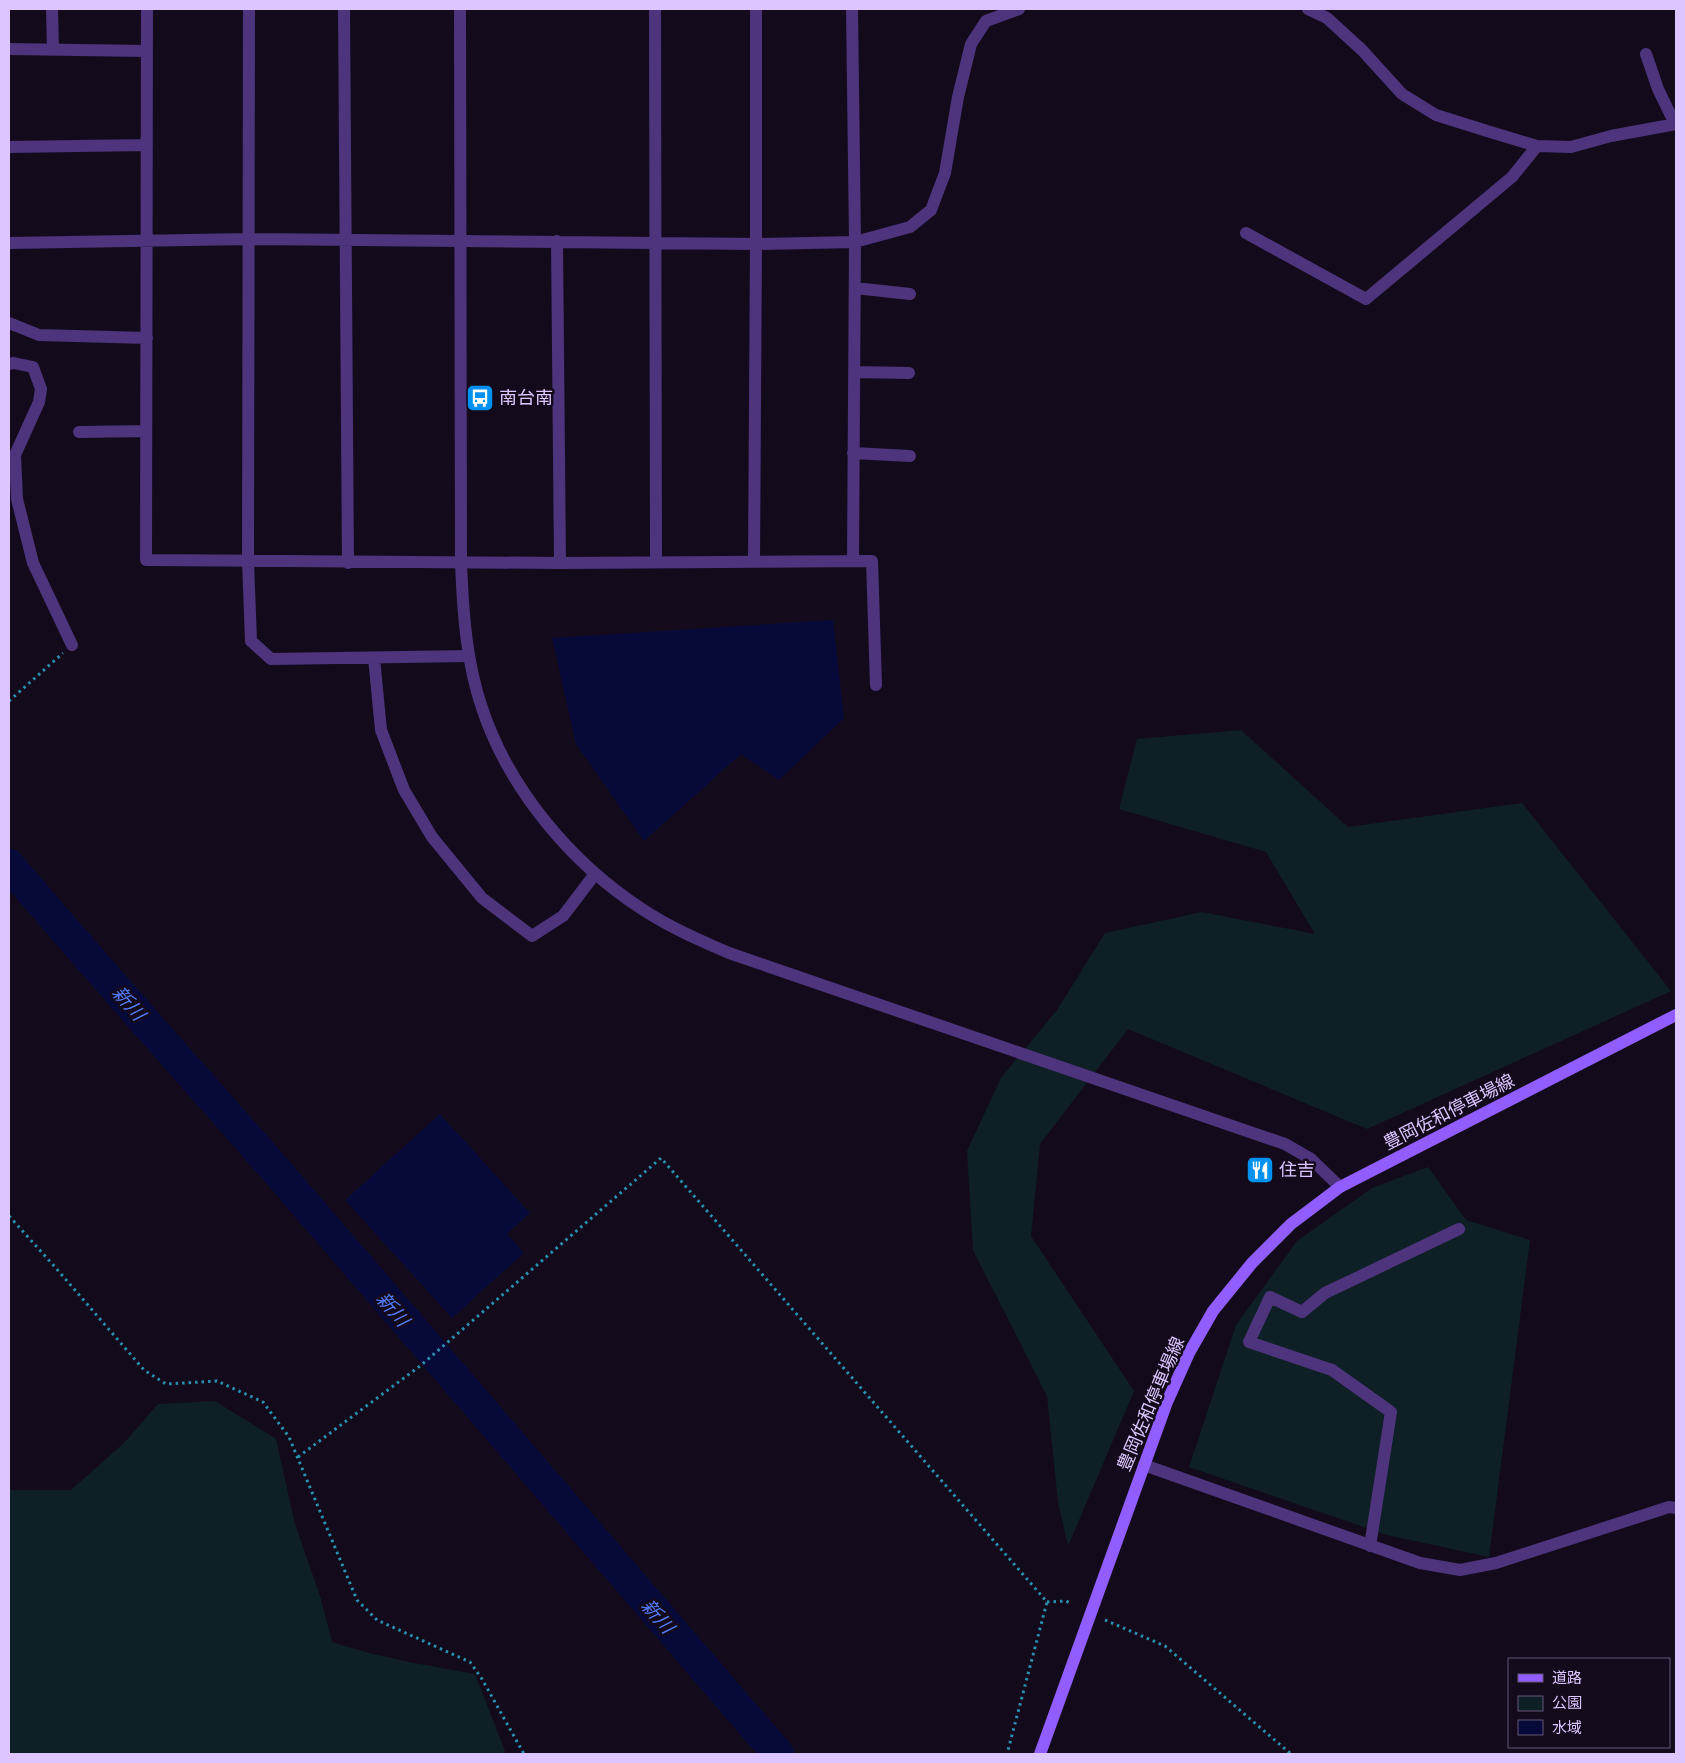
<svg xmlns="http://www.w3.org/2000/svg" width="1685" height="1763" viewBox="0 0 1685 1763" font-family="Roboto,'Noto Sans JP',sans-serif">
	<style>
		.green { fill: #0e2026 }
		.water { fill: #070a39 }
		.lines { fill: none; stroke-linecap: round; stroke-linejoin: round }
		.river { stroke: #070a39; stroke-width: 32 }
		.path { stroke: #2990b0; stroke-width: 3; stroke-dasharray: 2.5 4; stroke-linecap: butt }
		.minor { stroke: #4d347d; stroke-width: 12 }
		.tertiary { stroke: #4d347d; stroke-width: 12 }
		.secondary { stroke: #915dff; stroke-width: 12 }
		.labels { text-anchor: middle; stroke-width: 5; stroke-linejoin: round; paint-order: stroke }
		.poi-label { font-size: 18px; fill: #ddc6ff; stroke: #130b1c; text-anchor: start }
		.street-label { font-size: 18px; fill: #ddc6ff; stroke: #130b1c }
		.water-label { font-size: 19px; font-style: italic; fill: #547dff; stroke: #130b1c }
	</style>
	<rect width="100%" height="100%" fill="#130b1c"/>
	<path class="green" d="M 1241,730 L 1348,827 L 1522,803 L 1671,991 L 1367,1129 L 1128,1029 L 1040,1144 L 1031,1236 L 1134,1391 L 1068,1546 L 1058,1502 L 1047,1396 L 973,1250 L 967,1151 L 1001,1078 L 1057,1010 L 1105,933 L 1202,912 L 1315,934 L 1266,852 L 1119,809 L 1137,739 Z
		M 1428,1167 L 1466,1220 L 1530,1240 L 1489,1557 L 1387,1535 L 1189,1467 L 1236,1325 L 1297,1241 L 1372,1188 Z
		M 215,1401 L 276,1439 L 295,1524 L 321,1599 L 332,1642 C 379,1658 427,1665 475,1674 L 505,1751 L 503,1754 L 9,1754 L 9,1490 L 71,1490 L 124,1443 L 158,1404 Z"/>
	<path class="water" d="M 833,620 L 844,718 L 779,780 L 741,754 L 644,841 L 576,744 L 552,638 Z
		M 440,1114 L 530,1213 L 507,1234 L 524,1253 L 452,1318 L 345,1200 Z"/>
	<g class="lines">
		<path class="river" d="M 9,865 C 98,970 190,1072 281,1176 C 448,1368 613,1561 778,1754"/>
		<path class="path" d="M 9,701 L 63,653
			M 9,1216 L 55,1267 L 144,1370 L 166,1384 L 217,1381 L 263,1402 L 289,1437 L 357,1600 L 377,1620 L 470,1662 L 482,1679 L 524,1754
			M 298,1457 L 420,1366 L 661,1158 L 1047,1602 L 1007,1754
			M 1047,1602 L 1066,1601 L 1072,1604
			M 1105,1620 L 1165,1646 L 1291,1754"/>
		<path class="minor" d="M 52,9 L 53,50
			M 147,9 L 146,560 L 560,563 L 872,561 L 876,685
			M 249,9 L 248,561 L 251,641 L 271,659 L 469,656
			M 344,9 L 348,563
			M 655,9 L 656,562
			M 852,9 L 855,242 L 853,561
			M 1308,9 L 1327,18 L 1362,50 L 1402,94 L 1436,115 L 1487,131 L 1537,146 L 1571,147 L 1611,136 L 1676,124
			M 9,49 L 147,51
			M 1646,54 L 1658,89 L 1675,124
			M 9,147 L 147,145
			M 1246,233 L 1366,299 L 1512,177 L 1537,146
			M 557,241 L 560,563
			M 9,243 L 249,239 L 756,244 L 756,9
			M 855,288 L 910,294
			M 9,323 L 39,335 L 147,338
			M 9,364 L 14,363 L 33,367 L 41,389 L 39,402 L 15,455 L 17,499 L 33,563 L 72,645
			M 854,372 L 909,373
			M 79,432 L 146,431
			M 853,453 L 910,456
			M 754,562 L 756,244 L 855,242 L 910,227 L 931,210 L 945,173 L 958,97 L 971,44 L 986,21 L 1019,9
			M 374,658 L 381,730 L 404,790 L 432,837 L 482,898 L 532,936 L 563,916 L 595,874
			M 1370,1546 L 1391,1412 L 1332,1370 L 1249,1342 L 1270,1297 L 1302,1312 L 1325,1293 L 1459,1229"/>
		<path class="tertiary" d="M 460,9 L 461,563 C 463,612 466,661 482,708 C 509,789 571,863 642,909 C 669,927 699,940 729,953 L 1285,1144 L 1311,1159 L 1340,1187
			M 1144,1465 L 1420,1563 L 1460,1570 L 1496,1563 L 1669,1507 L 1676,1508"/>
		<path class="secondary" d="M 1040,1754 L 1167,1402 L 1189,1353 L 1213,1311 L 1252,1263 L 1291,1224 L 1340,1187 L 1676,1015"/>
	</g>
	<defs>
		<g id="bus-square" transform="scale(1.4375)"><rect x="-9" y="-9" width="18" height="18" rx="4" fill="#0091f1" stroke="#130b1c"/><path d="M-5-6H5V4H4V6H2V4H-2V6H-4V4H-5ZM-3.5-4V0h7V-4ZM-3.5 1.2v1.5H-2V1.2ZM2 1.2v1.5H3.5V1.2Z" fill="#fff"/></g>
		<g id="restaurant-square" transform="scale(1.4375)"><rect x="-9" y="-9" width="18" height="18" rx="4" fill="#0091f1" stroke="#130b1c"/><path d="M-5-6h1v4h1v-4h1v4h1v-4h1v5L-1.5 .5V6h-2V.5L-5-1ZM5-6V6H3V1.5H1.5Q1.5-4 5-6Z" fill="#fff"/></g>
	</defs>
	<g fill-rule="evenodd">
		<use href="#bus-square" x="480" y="398"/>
		<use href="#restaurant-square" x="1260" y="1170"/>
	</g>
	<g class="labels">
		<g class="poi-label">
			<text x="499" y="404">南台南</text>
			<text x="1279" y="1176">住吉</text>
		</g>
		<g class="street-label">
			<text transform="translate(1449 1112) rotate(-27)" y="6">豊岡佐和停車場線</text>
			<text transform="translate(1151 1404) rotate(-67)" y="6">豊岡佐和停車場線</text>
		</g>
		<g class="water-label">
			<text transform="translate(129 1003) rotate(49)" y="7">新川</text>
			<text transform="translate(393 1309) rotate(49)" y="7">新川</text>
			<text transform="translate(658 1616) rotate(49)" y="7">新川</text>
		</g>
	</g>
	<rect width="1685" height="1763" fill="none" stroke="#ddc6ff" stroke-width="20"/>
	<rect x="1508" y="1658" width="162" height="90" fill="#130b1c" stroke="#645677"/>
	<rect x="1518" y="1674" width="25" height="8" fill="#915dff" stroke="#645677"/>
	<text x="1552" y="1683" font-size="15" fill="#ddc6ff">道路</text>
	<rect x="1518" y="1696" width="25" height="15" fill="#0e2026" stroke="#645677"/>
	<text x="1552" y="1708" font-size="15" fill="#ddc6ff">公園</text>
	<rect x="1518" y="1720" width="25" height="15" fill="#070a39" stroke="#645677"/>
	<text x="1552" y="1733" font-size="15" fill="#ddc6ff">水域</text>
</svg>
